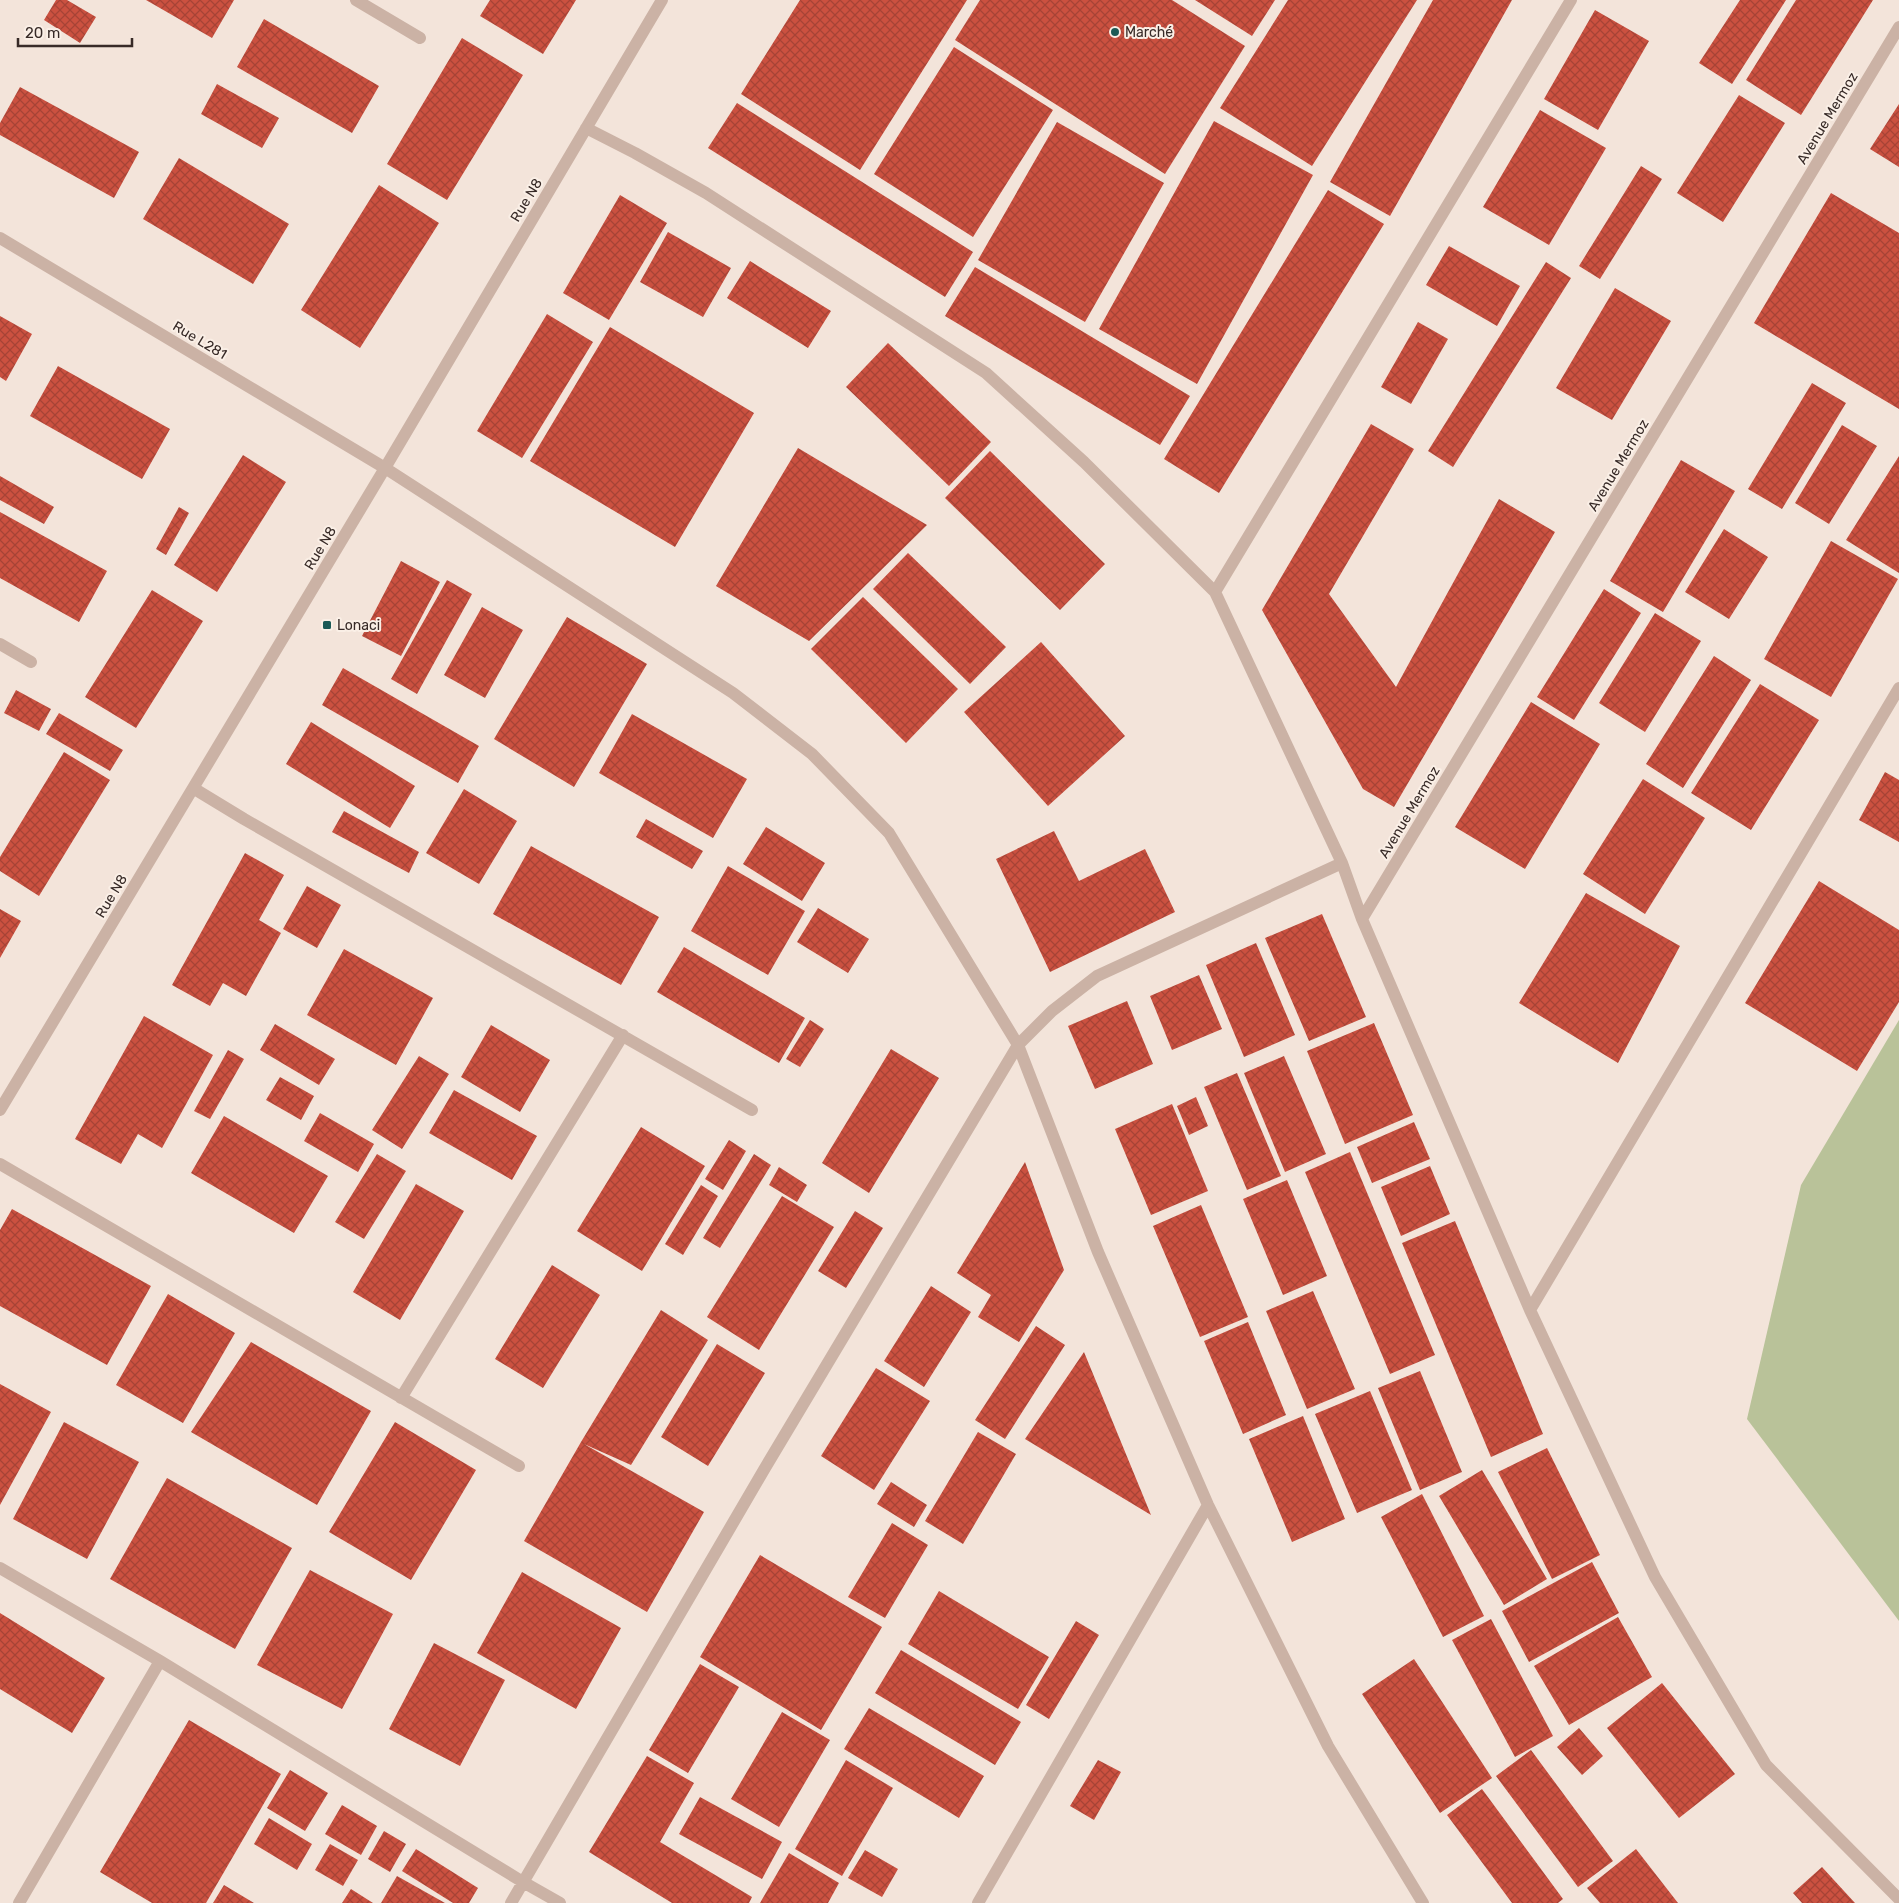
<svg xmlns="http://www.w3.org/2000/svg" width="1899" height="1903" viewBox="0 0 1899 1903" font-family="Rubik,sans-serif">
	<style>
		.park { fill: #b9c299 }
		.building { fill: url(#building-cross-hatch) }
		.lines { fill: none; stroke-linecap: round; stroke-linejoin: round }
		.minor { stroke: #cbb2a5; stroke-width: 12 }
		.poi-dot { fill: #1b5a56; stroke: #faefe6; stroke-width: 2 }
		.labels { text-anchor: middle; stroke-width: 4; stroke-linejoin: round; paint-order: stroke }
		.poi-label { font-size: 14px; fill: #372a27; stroke: #faefe6; text-anchor: start }
		.street-label { font-size: 14px; fill: #372a27; stroke: #faefe6 }
	</style>
	<defs>
		<pattern id="building-cross-hatch" width="8" height="8" patternUnits="userSpaceOnUse" patternTransform="scale(1.25)"><rect width="8" height="8" fill="#cb5140"/><path d="M0 0l8 8M0 8l8-8" fill="none" stroke="#a64336"/></pattern>
	</defs>
	<rect width="100%" height="100%" fill="#f3e4da"/>
	<path class="park" d="M 1899,1020 L 1899,1621 L 1747,1419 L 1801,1185 Z"/>
	<path class="building" d="M 56,0 L 67,0 L 96,17 L 80,43 L 44,20 Z
		M 146,0 L 234,0 L 212,38 Z
		M 490,0 L 576,0 L 543,54 L 480,16 Z
		M 800,0 L 967,0 L 860,170 L 741,94 Z
		M 980,0 L 1172,0 L 1245,46 L 1165,174 L 955,40 Z
		M 1195,0 L 1275,0 L 1252,36 Z
		M 1288,0 L 1417,0 L 1312,166 L 1220,108 Z
		M 1433,0 L 1512,0 L 1390,216 L 1330,182 Z
		M 1740,0 L 1786,0 L 1732,84 L 1699,63 Z
		M 1796,0 L 1873,0 L 1801,115 L 1746,80 Z
		M 1595,10 L 1649,41 L 1598,130 L 1544,99 Z
		M 264,19 L 379,86 L 352,133 L 237,67 Z
		M 462,38 L 523,75 L 447,200 L 387,164 Z
		M 954,47 L 1053,110 L 973,237 L 874,174 Z
		M 217,84 L 279,118 L 262,148 L 201,114 Z
		M 20,87 L 139,152 L 114,198 L 0,135 L 0,123 Z
		M 1739,95 L 1785,123 L 1723,222 L 1677,193 Z
		M 737,103 L 973,252 L 945,297 L 708,148 Z
		M 1899,104 L 1899,167 L 1870,149 Z
		M 1540,110 L 1606,148 L 1549,245 L 1483,207 Z
		M 1214,121 L 1313,175 L 1197,384 L 1099,329 Z
		M 1057,122 L 1164,183 L 1085,322 L 978,260 Z
		M 179,158 L 289,224 L 253,284 L 143,219 Z
		M 1641,166 L 1662,179 L 1600,279 L 1579,266 Z
		M 379,185 L 439,223 L 360,348 L 301,310 Z
		M 1328,190 L 1384,224 L 1219,493 L 1164,459 Z
		M 1831,193 L 1899,233 L 1899,409 L 1754,323 Z
		M 620,195 L 667,223 L 609,320 L 563,293 Z
		M 668,232 L 731,268 L 703,317 L 640,282 Z
		M 1449,246 L 1520,286 L 1497,326 L 1426,285 Z
		M 750,261 L 831,311 L 808,348 L 727,298 Z
		M 1546,262 L 1571,278 L 1453,467 L 1428,451 Z
		M 975,267 L 1190,396 L 1160,445 L 945,316 Z
		M 1615,288 L 1671,321 L 1612,420 L 1556,388 Z
		M 547,314 L 593,342 L 522,458 L 477,431 Z
		M 0,316 L 32,334 L 6,381 L 0,377 Z
		M 1418,322 L 1448,339 L 1411,404 L 1381,387 Z
		M 610,327 L 754,413 L 675,547 L 530,461 Z
		M 888,343 L 991,442 L 949,486 L 846,387 Z
		M 58,366 L 170,429 L 142,479 L 30,416 Z
		M 1812,383 L 1846,403 L 1782,509 L 1748,489 Z
		M 1371,424 L 1414,449 L 1329,594 L 1396,687 L 1499,499 L 1555,532 L 1394,807 L 1363,789 L 1262,610 Z
		M 1842,425 L 1877,446 L 1829,524 L 1795,503 Z
		M 798,448 L 927,525 L 809,641 L 716,586 Z
		M 990,451 L 1105,564 L 1060,610 L 945,498 Z
		M 243,455 L 286,482 L 217,592 L 174,565 Z
		M 1899,456 L 1899,573 L 1846,540 Z
		M 1681,460 L 1735,491 L 1663,612 L 1610,581 Z
		M 0,476 L 54,507 L 44,524 L 0,500 Z
		M 179,507 L 189,513 L 166,555 L 156,549 Z
		M 0,512 L 107,571 L 79,622 L 0,578 Z
		M 1724,529 L 1768,557 L 1729,619 L 1685,592 Z
		M 1831,541 L 1898,579 L 1831,697 L 1764,659 Z
		M 908,553 L 1006,647 L 970,684 L 873,589 Z
		M 401,561 L 440,582 L 401,656 L 362,636 Z
		M 447,580 L 472,594 L 417,694 L 391,679 Z
		M 1604,589 L 1641,613 L 1574,720 L 1537,697 Z
		M 152,590 L 203,621 L 136,728 L 85,697 Z
		M 863,597 L 958,689 L 906,743 L 811,649 Z
		M 482,607 L 523,630 L 485,698 L 444,675 Z
		M 1655,613 L 1701,641 L 1645,732 L 1599,703 Z
		M 567,617 L 647,664 L 574,787 L 494,739 Z
		M 1041,642 L 1125,736 L 1048,806 L 964,712 Z
		M 1714,656 L 1751,680 L 1683,788 L 1646,764 Z
		M 343,668 L 479,746 L 458,783 L 322,705 Z
		M 1760,684 L 1819,720 L 1751,830 L 1691,793 Z
		M 16,690 L 51,709 L 39,731 L 4,713 Z
		M 1531,702 L 1600,744 L 1525,869 L 1455,827 Z
		M 59,713 L 123,750 L 110,771 L 46,734 Z
		M 632,714 L 747,779 L 713,838 L 599,773 Z
		M 311,722 L 415,786 L 390,828 L 286,764 Z
		M 64,752 L 110,780 L 39,896 L 0,871 L 0,857 Z
		M 1885,772 L 1899,780 L 1899,842 L 1859,820 Z
		M 1643,779 L 1705,818 L 1645,914 L 1583,874 Z
		M 464,789 L 517,821 L 479,884 L 426,853 Z
		M 344,811 L 419,852 L 409,873 L 332,832 Z
		M 646,819 L 703,851 L 692,869 L 636,837 Z
		M 766,827 L 825,863 L 802,901 L 743,864 Z
		M 1054,831 L 1079,881 L 1145,849 L 1175,912 L 1050,972 L 996,859 Z
		M 531,846 L 659,917 L 621,985 L 493,914 Z
		M 245,853 L 284,875 L 259,920 L 281,933 L 246,996 L 223,983 L 210,1006 L 172,985 Z
		M 728,866 L 805,911 L 768,975 L 691,931 Z
		M 1819,881 L 1899,930 L 1899,1002 L 1857,1071 L 1745,1003 Z
		M 307,886 L 341,905 L 317,948 L 283,929 Z
		M 1586,893 L 1680,946 L 1618,1063 L 1519,1003 Z
		M 818,908 L 869,939 L 848,973 L 797,942 Z
		M 0,909 L 21,921 L 0,958 Z
		M 1322,914 L 1366,1017 L 1309,1041 L 1265,938 Z
		M 1256,943 L 1295,1035 L 1244,1057 L 1206,965 Z
		M 684,947 L 805,1018 L 779,1063 L 657,992 Z
		M 344,949 L 433,998 L 396,1065 L 307,1015 Z
		M 1199,975 L 1222,1029 L 1172,1050 L 1150,996 Z
		M 1127,1001 L 1153,1064 L 1095,1089 L 1068,1026 Z
		M 144,1016 L 213,1055 L 162,1148 L 138,1134 L 121,1164 L 75,1139 Z
		M 810,1020 L 824,1029 L 800,1067 L 786,1059 Z
		M 1374,1023 L 1413,1115 L 1345,1144 L 1307,1051 Z
		M 275,1024 L 335,1059 L 319,1085 L 260,1050 Z
		M 491,1025 L 550,1060 L 520,1112 L 461,1077 Z
		M 891,1049 L 939,1078 L 869,1193 L 822,1163 Z
		M 228,1050 L 244,1059 L 210,1119 L 194,1111 Z
		M 419,1056 L 449,1074 L 402,1149 L 372,1130 Z
		M 1284,1056 L 1326,1154 L 1285,1172 L 1244,1073 Z
		M 1237,1073 L 1281,1176 L 1247,1190 L 1204,1087 Z
		M 280,1077 L 314,1096 L 301,1120 L 266,1100 Z
		M 454,1090 L 537,1136 L 512,1180 L 429,1133 Z
		M 1196,1097 L 1208,1126 L 1189,1135 L 1177,1106 Z
		M 1172,1104 L 1208,1191 L 1151,1215 L 1115,1129 Z
		M 320,1113 L 374,1144 L 358,1172 L 304,1141 Z
		M 224,1116 L 328,1176 L 294,1233 L 191,1173 Z
		M 1414,1122 L 1430,1159 L 1372,1183 L 1357,1147 Z
		M 641,1127 L 705,1166 L 642,1271 L 577,1231 Z
		M 729,1140 L 746,1151 L 723,1190 L 705,1179 Z
		M 1350,1152 L 1435,1355 L 1390,1374 L 1305,1172 Z
		M 377,1154 L 406,1171 L 364,1239 L 335,1222 Z
		M 754,1154 L 771,1165 L 720,1248 L 703,1238 Z
		M 1025,1162 L 1064,1270 L 1019,1342 L 978,1317 L 991,1295 L 957,1273 Z
		M 1430,1166 L 1450,1214 L 1401,1236 L 1381,1187 Z
		M 779,1167 L 807,1185 L 797,1202 L 769,1185 Z
		M 1287,1180 L 1327,1276 L 1283,1295 L 1243,1199 Z
		M 416,1184 L 464,1211 L 400,1320 L 353,1292 Z
		M 701,1185 L 718,1196 L 683,1255 L 665,1244 Z
		M 782,1196 L 834,1227 L 759,1350 L 707,1317 Z
		M 1201,1205 L 1248,1317 L 1200,1337 L 1153,1226 Z
		M 12,1209 L 151,1286 L 107,1365 L 0,1306 L 0,1230 Z
		M 855,1211 L 883,1228 L 846,1288 L 818,1271 Z
		M 1455,1221 L 1543,1434 L 1491,1457 L 1402,1243 Z
		M 552,1265 L 600,1295 L 543,1388 L 495,1359 Z
		M 931,1286 L 971,1312 L 924,1387 L 884,1361 Z
		M 1313,1291 L 1355,1389 L 1307,1409 L 1266,1311 Z
		M 168,1294 L 235,1333 L 183,1423 L 116,1385 Z
		M 661,1310 L 708,1340 L 631,1465 L 584,1444 L 704,1512 L 647,1612 L 524,1541 L 581,1442 Z
		M 1248,1322 L 1286,1415 L 1243,1434 L 1204,1341 Z
		M 1036,1326 L 1065,1345 L 1005,1439 L 975,1420 Z
		M 251,1342 L 371,1411 L 317,1505 L 191,1432 Z
		M 717,1344 L 765,1373 L 708,1466 L 661,1437 Z
		M 1084,1352 L 1151,1515 L 1025,1439 Z
		M 876,1368 L 930,1401 L 874,1490 L 821,1456 Z
		M 1420,1371 L 1462,1472 L 1420,1490 L 1378,1388 Z
		M 0,1384 L 51,1412 L 0,1505 Z
		M 1370,1391 L 1412,1490 L 1357,1513 L 1315,1414 Z
		M 1303,1416 L 1345,1519 L 1292,1542 L 1249,1439 Z
		M 64,1422 L 139,1462 L 87,1559 L 13,1519 Z
		M 395,1422 L 476,1470 L 411,1580 L 329,1532 Z
		M 978,1432 L 1016,1454 L 963,1544 L 925,1521 Z
		M 1547,1448 L 1600,1555 L 1552,1579 L 1498,1472 Z
		M 1482,1470 L 1547,1579 L 1504,1605 L 1439,1496 Z
		M 167,1478 L 292,1548 L 235,1649 L 110,1579 Z
		M 891,1482 L 927,1505 L 914,1527 L 877,1504 Z
		M 1422,1494 L 1484,1616 L 1443,1637 L 1381,1517 Z
		M 892,1523 L 928,1545 L 885,1618 L 848,1597 Z
		M 760,1555 L 882,1627 L 821,1730 L 700,1657 Z
		M 1592,1562 L 1619,1613 L 1529,1662 L 1502,1611 Z
		M 310,1570 L 393,1614 L 342,1709 L 257,1665 Z
		M 522,1572 L 621,1628 L 576,1709 L 477,1653 Z
		M 939,1591 L 1049,1657 L 1018,1709 L 908,1644 Z
		M 0,1613 L 105,1678 L 72,1733 L 0,1689 Z
		M 1618,1617 L 1652,1677 L 1569,1725 L 1534,1666 Z
		M 1491,1619 L 1553,1736 L 1515,1757 L 1452,1640 Z
		M 1076,1621 L 1099,1635 L 1049,1719 L 1026,1705 Z
		M 434,1643 L 505,1680 L 460,1766 L 389,1729 Z
		M 901,1650 L 1021,1722 L 995,1765 L 875,1693 Z
		M 1414,1659 L 1492,1778 L 1440,1813 L 1362,1694 Z
		M 700,1664 L 739,1687 L 688,1773 L 649,1750 Z
		M 1662,1683 L 1735,1774 L 1679,1818 L 1607,1728 Z
		M 869,1708 L 984,1776 L 959,1818 L 844,1749 Z
		M 782,1712 L 830,1740 L 779,1827 L 731,1799 Z
		M 189,1720 L 281,1774 L 206,1903 L 152,1903 L 100,1872 Z
		M 1579,1728 L 1603,1756 L 1582,1775 L 1557,1747 Z
		M 1531,1750 L 1613,1861 L 1578,1887 L 1496,1776 Z
		M 647,1756 L 694,1783 L 660,1842 L 752,1897 L 749,1903 L 672,1903 L 589,1852 Z
		M 846,1760 L 893,1788 L 842,1876 L 795,1849 Z
		M 1098,1760 L 1121,1772 L 1094,1820 L 1070,1806 Z
		M 290,1770 L 328,1793 L 305,1831 L 267,1808 Z
		M 1482,1789 L 1563,1899 L 1558,1903 L 1512,1903 L 1447,1815 Z
		M 700,1797 L 782,1842 L 762,1879 L 679,1834 Z
		M 342,1805 L 377,1826 L 361,1855 L 325,1834 Z
		M 269,1818 L 312,1844 L 297,1870 L 254,1844 Z
		M 384,1831 L 406,1844 L 390,1872 L 368,1859 Z
		M 330,1844 L 358,1860 L 343,1886 L 315,1870 Z
		M 416,1849 L 478,1888 L 469,1903 L 453,1903 L 402,1871 Z
		M 1636,1849 L 1678,1903 L 1600,1903 L 1587,1888 Z
		M 865,1850 L 898,1869 L 882,1897 L 848,1878 Z
		M 789,1853 L 839,1883 L 828,1903 L 760,1903 Z
		M 1822,1867 L 1855,1903 L 1802,1903 L 1793,1893 Z
		M 397,1876 L 445,1903 L 381,1903 Z
		M 224,1885 L 254,1903 L 213,1903 Z
		M 351,1889 L 373,1903 L 342,1903 Z"/>
	<g class="lines">
		<path class="minor" d="M 356,0 L 420,38
			M 586,128 L 635,153 L 706,193 L 986,373 L 1084,462 L 1215,592 L 1342,863 L 1362,919 L 1530,1310 L 1655,1577 L 1766,1765 L 1899,1899
			M 0,238 L 385,468 L 733,693 L 812,754 L 889,833 L 1018,1045 L 1098,1252 L 1208,1505 L 1328,1746 L 1423,1903
			M 1215,592 L 1571,0
			M 0,644 L 31,662
			M 193,788 L 244,819 L 752,1110
			M 1362,919 L 1899,27
			M 0,1110 L 385,468 L 662,0
			M 0,1164 L 519,1466
			M 1530,1310 L 1899,688
			M 401,1398 L 623,1035
			M 0,1568 L 160,1661 L 523,1882 L 560,1903
			M 19,1903 L 160,1661
			M 511,1903 L 765,1468 L 1018,1045 L 1052,1011 L 1097,976 L 1342,863
			M 978,1903 L 1208,1505"/>
	</g>
	<g class="poi-dot">
		<circle cx="1115" cy="32" r="5"/>
		<rect x="322" y="620" width="10" height="10" rx="2.5"/>
	</g>
	<g class="labels">
		<g class="poi-label">
			<text x="1125" y="37">Marché</text>
			<text x="337" y="630">Lonaci</text>
		</g>
		<g class="street-label">
			<text transform="translate(1827 118) rotate(-59)" y="5">Avenue Mermoz</text>
			<text transform="translate(526 200) rotate(-59)" y="5">Rue N8</text>
			<text transform="translate(200 340) rotate(31)" y="5">Rue L281</text>
			<text transform="translate(1618 465) rotate(-59)" y="5">Avenue Mermoz</text>
			<text transform="translate(320 548) rotate(-59)" y="5">Rue N8</text>
			<text transform="translate(1409 812) rotate(-59)" y="5">Avenue Mermoz</text>
			<text transform="translate(111 896) rotate(-59)" y="5">Rue N8</text>
		</g>
	</g>
	<path d="M18 38v8h114v-8" fill="none" stroke="#372a27" stroke-width="2.5"/>
	<text x="25" y="38" font-size="15" fill="#372a27" stroke="#faefe6" stroke-width="4" paint-order="stroke">20 m</text>
</svg>
